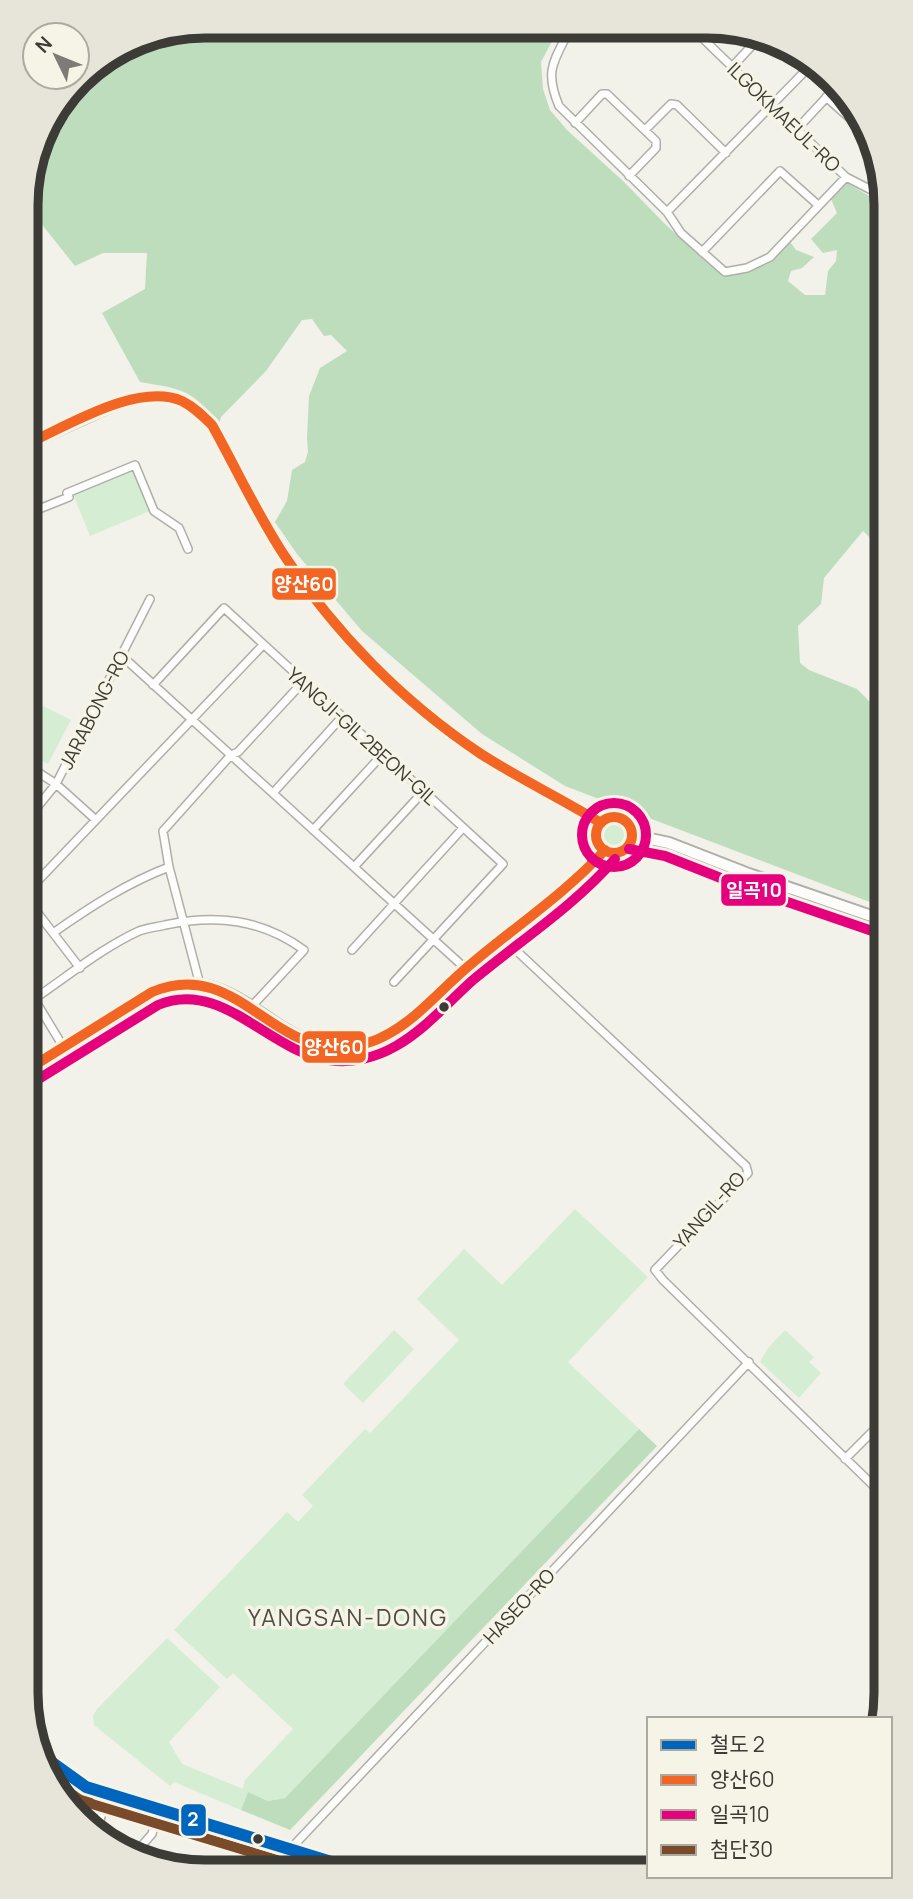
<svg xmlns="http://www.w3.org/2000/svg" width="913" height="1899" viewBox="0 0 913 1899" font-family="Manrope,'Noto Sans KR',sans-serif">
	<style>
		.green { fill: #d5eed3 }
		.forest { fill: #beddbd }
		.lines { fill: none; stroke-linecap: round; stroke-linejoin: round }
		.street-casing { stroke: #afaea9; stroke-width: 10 }
		.secondary-casing { stroke: #afaea9; stroke-width: 14 }
		.street { stroke: #fdfdfc; stroke-width: 7 }
		.secondary { stroke: #fdfdfc; stroke-width: 10 }
		.bus-1-casing { stroke: #f6f3e7; stroke-width: 16 }
		.bus-2-casing { stroke: #f6f3e7; stroke-width: 16 }
		.bus-3-casing { stroke: #f6f3e7; stroke-width: 16 }
		.bus-1 { stroke: #f26522; stroke-width: 10 }
		.bus-2 { stroke: #e5007d; stroke-width: 10 }
		.bus-3 { stroke: #7a4b2a; stroke-width: 10 }
		.rail-1-casing { stroke: #f6f3e7; stroke-width: 18 }
		.rail-1 { stroke: #0065bd; stroke-width: 12 }
		.bus-dot { fill: #3c3b36; stroke: #f6f3e7; stroke-width: 2.5 }
		.labels { text-anchor: middle; stroke-width: 7; stroke-linejoin: round; paint-order: stroke }
		.street-label { font-size: 19px; fill: #3c3b36; stroke: #f6f3e7 }
		.quarter-label { font-size: 23px; letter-spacing: 2px; fill: #4f4d43; stroke: #f6f3e7 }
		.rim { fill: none; stroke: #3c3b36; stroke-width: 9 }
		.line-badge { stroke: #f6f3e7; stroke-width: 2.5 }
		.badge-label { font-size: 19px; text-anchor: middle; font-weight: bold; fill: #fff }
	</style>
	<rect width="100%" height="100%" fill="#f2f1ea"/>
	<path class="green" d="M 133,470 L 150,511 L 90,536 L 73,494 Z
		M 29,699 L 71,720 L 48,764 L 29,754 Z
		M600 835a13 13 0 1 1 26 0a13 13 0 1 1-26 0Z
		M 575,1209 L 648,1277 L 568,1362 L 639,1429 L 285,1798 L 268,1801 L 248,1792 L 241,1810 L 174,1782 L 170,1786 L 94,1725 L 93,1716 L 97,1709 L 167,1638 L 220,1687 L 169,1742 L 182,1764 L 243,1789 L 245,1780 L 293,1729 L 233,1673 L 227,1679 L 174,1630 L 287,1512 L 298,1522 L 313,1506 L 302,1495 L 365,1429 L 370,1433 L 459,1340 L 417,1299 L 464,1249 L 502,1285 Z
		M 394,1330 L 414,1349 L 363,1403 L 343,1384 Z
		M 785,1330 L 814,1357 L 809,1362 L 821,1373 L 799,1398 L 760,1362 L 768,1348 Z"/>
	<path class="forest" d="M 206,26 L 559,28 L 541,62 L 543,89 L 550,110 L 567,130 L 623,181 L 665,224 L 723,277 C 754,272 768,265 790,242 L 796,250 L 814,257 L 802,268 L 791,271 L 788,281 L 805,295 L 825,295 L 828,271 L 836,261 L 837,250 L 823,253 L 811,239 L 837,213 L 831,199 L 847,183 L 881,203 L 882,549 L 863,531 L 824,578 L 821,604 L 798,626 L 800,663 L 809,670 L 857,689 L 883,715 L 883,907 L 565,786 L 482,734 L 362,631 L 297,554 L 275,522 L 287,501 L 292,470 L 305,462 L 308,452 L 307,438 L 309,396 L 320,368 L 347,351 L 331,335 L 324,336 L 312,319 L 302,320 L 266,371 L 221,417 L 219,424 C 192,389 182,389 140,382 L 102,313 L 145,289 L 147,253 L 103,253 L 75,266 L 28,207 L 28,183 L 45,126 L 87,71 L 137,40 Z
		M 639,1429 L 657,1446 L 290,1830 L 241,1810 L 248,1792 L 268,1801 L 285,1798 Z"/>
	<g class="lines">
		<g class="street-casing">
			<path id="street" d="M 570,29 C 554,61 544,70 559,106 L 667,212 L 681,233 L 725,272 L 747,268 L 770,257 L 846,177
				M 693,29 L 846,177 L 881,195
				M 732,67 L 759,38
				M 826,97 L 863,130
				M 575,123 L 602,94 L 607,94 L 656,141 L 656,148 L 629,176
				M 797,129 L 836,87
				M 645,130 L 671,104 L 677,105 L 726,153
				M 667,212 L 812,64
				M 702,252 L 780,171 L 818,205
				M 29,513 L 69,497 L 67,493 L 135,465 L 154,511 L 179,528 L 188,549
				M 122,656 L 466,969
				M 153,685 L 224,608 L 503,864 L 394,982
				M 30,767 L 56,784 L 96,820
				M 273,793 L 341,718
				M 30,816 L 56,784 L 150,599
				M 313,830 L 382,755
				M 354,867 L 423,792
				M 30,889 L 263,645
				M 30,903 L 80,968
				M 53,933 C 90,907 127,883 169,867
				M 504,939 L 746,1166 L 748,1173 L 655,1270 L 663,1280 L 886,1498
				M 352,950 L 463,828
				M 200,985 L 169,867 L 163,831 L 231,755 L 238,752 L 303,682
				M 30,992 L 64,1048
				M 34,999 C 68,976 102,948 139,931 C 147,928 157,927 165,925 C 216,914 261,919 304,950 L 252,1006
				M 845,1459 L 885,1419
				M 97,1833 L 103,1808
				M 136,1852 L 152,1834 L 158,1810
				M 281,1859 L 749,1362"/>
		</g>
		<g class="secondary-casing">
			<path id="secondary" d="M 29,443 C 49,434 69,425 89,416 C 135,395 174,380 212,425 C 236,468 257,513 284,555 C 332,628 393,691 464,742 C 507,774 556,795 601,823
				M596 835a18 18 0 1 1 36 0a18 18 0 1 1-36 0Z
				M 632,835 L 669,843 L 746,873 L 883,920
				M 30,1068 C 58,1052 85,1035 111,1018 C 129,1007 147,992 167,987 C 250,967 277,1063 362,1045 C 400,1037 436,994 464,970 C 505,937 546,904 587,870 L 605,850
				M 41,1753 L 96,1791 L 354,1868
				M 60,1785 L 77,1797 L 103,1808 L 320,1869"/>
		</g>
		<use href="#street" class="street"/>
		<use href="#secondary" class="secondary"/>
		<g class="bus-1-casing">
			<path id="bus-1" d="M 29,443 C 69,425 138,382 182,401 C 194,407 203,416 212,425 C 236,468 257,514 284,555 C 335,633 403,702 481,754 C 520,779 562,799 601,823
				M596 835a18 18 0 1 1 36 0a18 18 0 1 1-36 0Z
				M 30,1068 L 152,992 C 230,959 265,1043 334,1047 C 353,1048 373,1043 390,1033 C 418,1017 439,992 463,971 C 510,930 563,896 605,850
				M 41,1753 L 96,1791 L 354,1868"/>
		</g>
		<g class="bus-2-casing">
			<path id="bus-2" d="M582 835a32 32 0 1 1 64 0a32 32 0 1 1-64 0Z
				M 629,849 L 665,856 L 741,886 L 878,933
				M 37,1080 L 158,1005 C 222,978 269,1052 329,1060 C 352,1064 377,1057 396,1046 C 426,1029 448,1002 473,980 C 521,940 574,906 615,859"/>
		</g>
		<g class="bus-3-casing">
			<path id="bus-3" d="M 59,1782 L 92,1804 L 307,1869"/>
		</g>
		<use href="#bus-1" class="bus-1"/>
		<use href="#bus-2" class="bus-2"/>
		<use href="#bus-3" class="bus-3"/>
		<g class="rail-1-casing">
			<path id="rail-1" d="M 43,1756 L 86,1787 L 351,1868"/>
		</g>
		<use href="#rail-1" class="rail-1"/>
	</g>
	<g class="bus-dot">
		<circle cx="444" cy="1007" r="6"/>
		<circle cx="258" cy="1839" r="6"/>
	</g>
	<g class="labels">
		<g class="street-label">
			<text transform="translate(784 117) rotate(44)" y="7">ILGOKMAEUL-RO</text>
			<text transform="translate(94 710) rotate(-63)" y="7">JARABONG-RO</text>
			<text transform="translate(362 736) rotate(42)" y="7">YANGJI-GIL 2BEON-GIL</text>
			<text transform="translate(709 1210) rotate(-48)" y="7">YANGIL-RO</text>
			<text transform="translate(519 1606) rotate(-47)" y="7">HASEO-RO</text>
		</g>
		<g class="quarter-label">
			<text x="348" y="1626">YANGSAN-DONG</text>
		</g>
	</g>
	<path d="M0 0H913V1899H0ZM205 38H707A167 167 0 0 1 874 205V1693A167 167 0 0 1 707 1860H205A167 167 0 0 1 38 1693V205A167 167 0 0 1 205 38Z" fill="#e7e4d9" fill-rule="evenodd"/>
	<path class="rim" d="M205 38H707A167 167 0 0 1 874 205V1693A167 167 0 0 1 707 1860H205A167 167 0 0 1 38 1693V205A167 167 0 0 1 205 38Z"/>
	<g class="line-badge">
		<rect x="271" y="567" width="66" height="34" rx="7" fill="#f26522"/>
		<rect x="720" y="873" width="67" height="34" rx="7" fill="#e5007d"/>
		<rect x="301" y="1030" width="66" height="34" rx="7" fill="#f26522"/>
		<rect x="180" y="1803" width="27" height="34" rx="7" fill="#0065bd"/>
	</g>
	<g class="badge-label">
		<text x="304" y="591">양산60</text>
		<text x="754" y="897">일곡10</text>
		<text x="334" y="1054">양산60</text>
		<text x="193" y="1826">2</text>
	</g>
	<rect x="647" y="1717" width="245" height="161" fill="#f6f3e7" stroke="#aca9a0" stroke-width="2"/>
	<rect x="661" y="1740" width="35" height="10" fill="#0065bd" stroke="#aca9a0" stroke-width="2"/>
	<text x="710" y="1752" font-size="21" fill="#3c3b36">철도 2</text>
	<rect x="661" y="1775" width="35" height="10" fill="#f26522" stroke="#aca9a0" stroke-width="2"/>
	<text x="710" y="1787" font-size="21" fill="#3c3b36">양산60</text>
	<rect x="661" y="1810" width="35" height="10" fill="#e5007d" stroke="#aca9a0" stroke-width="2"/>
	<text x="710" y="1822" font-size="21" fill="#3c3b36">일곡10</text>
	<rect x="661" y="1845" width="35" height="10" fill="#7a4b2a" stroke="#aca9a0" stroke-width="2"/>
	<text x="710" y="1857" font-size="21" fill="#3c3b36">첨단30</text>
	<g transform="translate(56 56) rotate(313)"><circle r="33" fill="#f6f3e7" stroke="#aca9a0" stroke-width="2"/>
	<path d="M0-5L12 26L0 18L-12 26Z" fill="#7c7b75"/>
	<text y="-10" font-size="19" font-weight="bold" text-anchor="middle" fill="#3c3b36">N</text>
	</g>
</svg>
